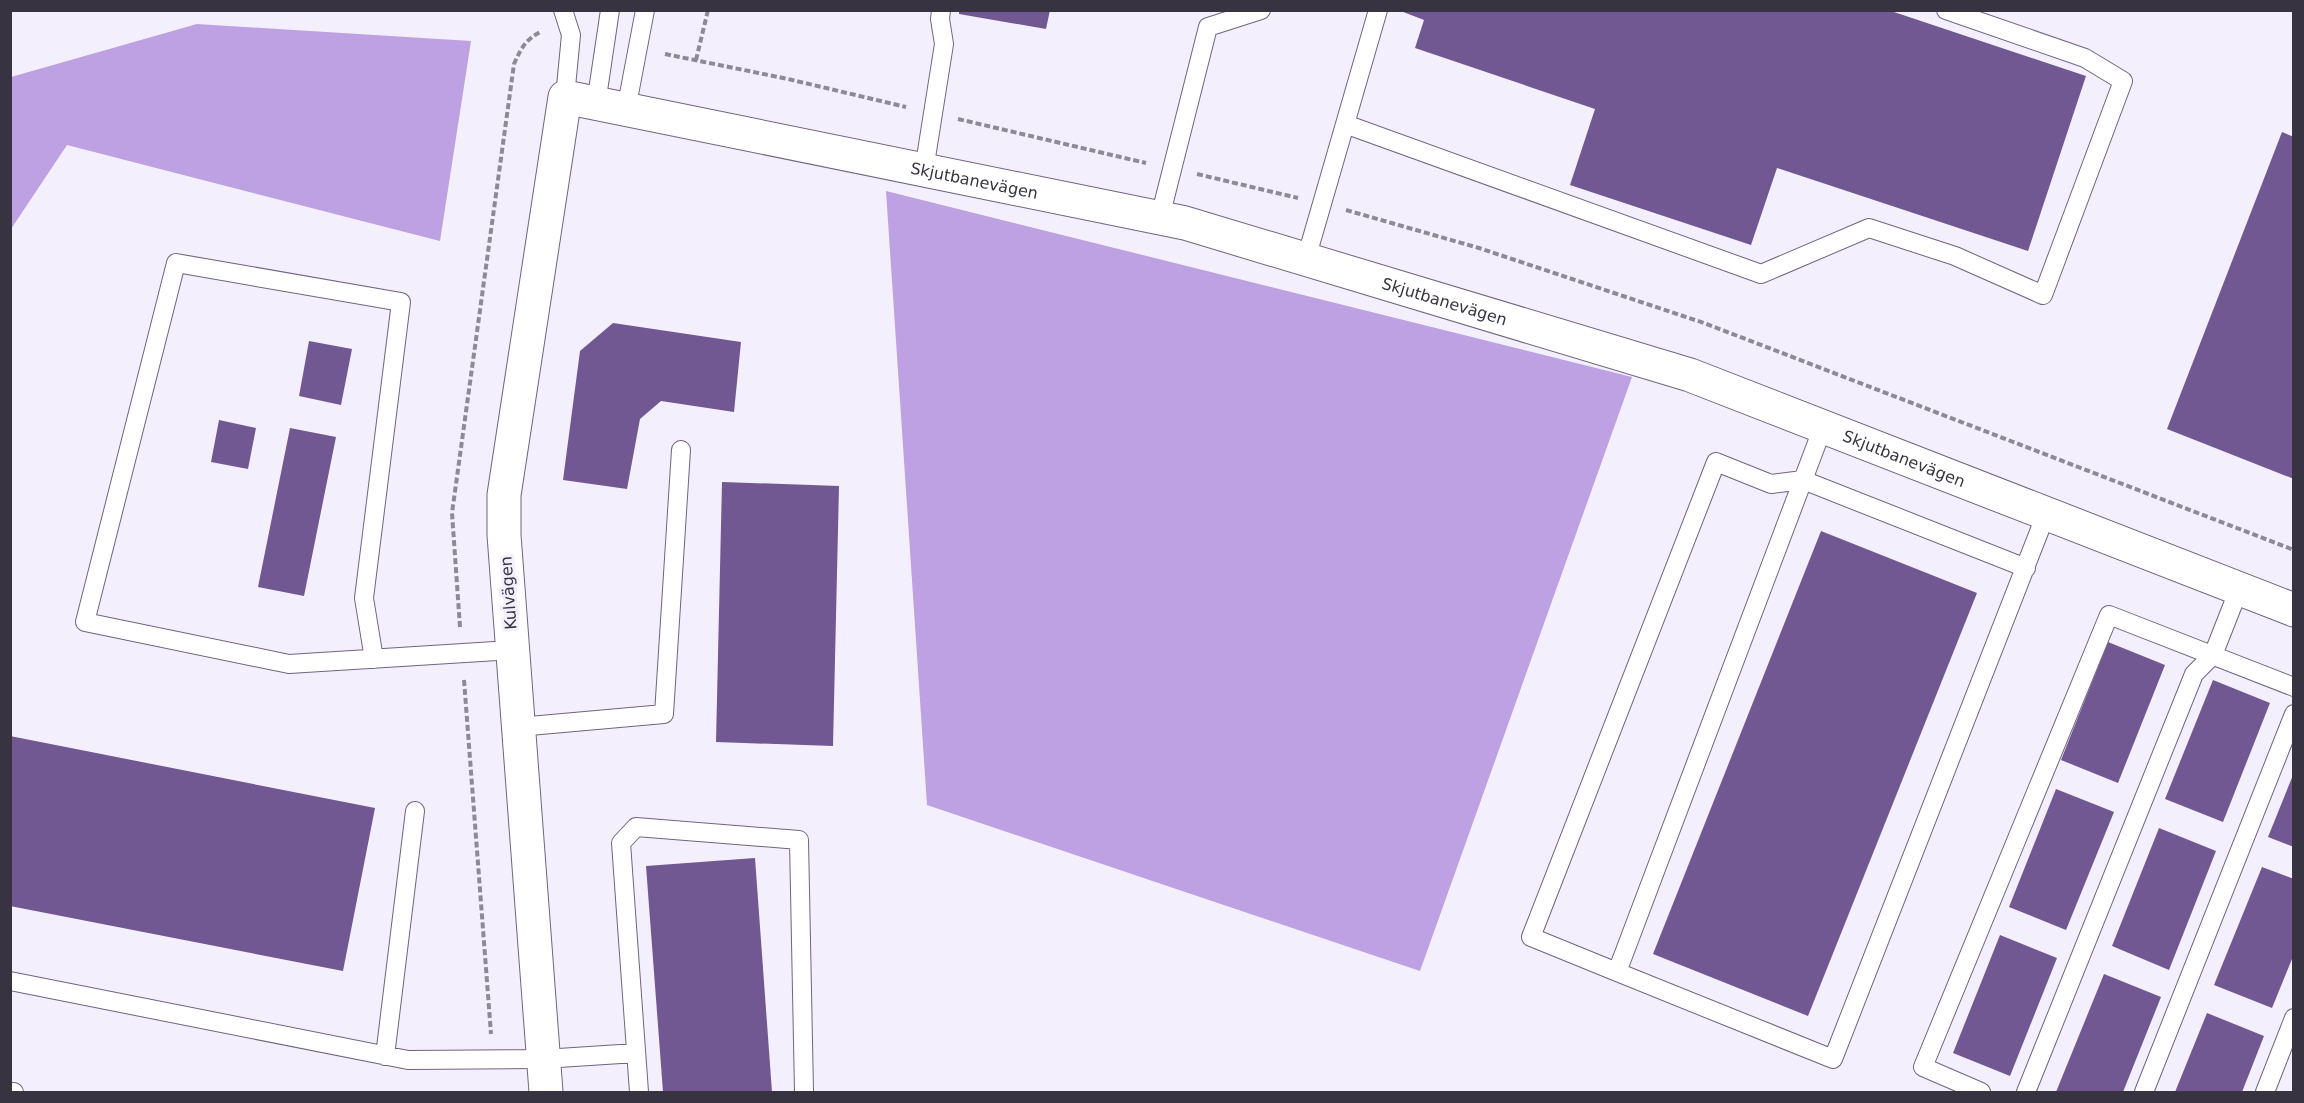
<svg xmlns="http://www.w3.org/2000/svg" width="2304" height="1103" viewBox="0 0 2304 1103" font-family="'DejaVu Sans',sans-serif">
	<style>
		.forest { fill: #bda1e2 }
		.building { fill: #725893 }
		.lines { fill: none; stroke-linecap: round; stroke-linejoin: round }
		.service-casing { stroke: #706480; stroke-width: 20 }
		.minor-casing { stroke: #706480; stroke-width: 35 }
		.path { stroke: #8e8996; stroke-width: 4; stroke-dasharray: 6 3; stroke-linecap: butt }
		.service { stroke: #fff; stroke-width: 18 }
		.minor { stroke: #fff; stroke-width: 33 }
		.labels { text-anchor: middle; stroke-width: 6; stroke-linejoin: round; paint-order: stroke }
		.street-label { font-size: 16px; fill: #383340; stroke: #f4effc }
	</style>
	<rect width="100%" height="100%" fill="#f4effc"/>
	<path class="forest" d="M 197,24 L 471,41 L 440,241 L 67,145 L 11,229 L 11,77 Z
		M 886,191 L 1632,377 L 1420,971 L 927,805 Z"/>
	<path class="building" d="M 959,10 L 1050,10 L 1046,29 L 959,14 Z
		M 1398,10 L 1888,10 L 2086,76 L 2028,251 L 1777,168 L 1751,245 L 1570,185 L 1595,109 L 1415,48 L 1424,20 Z
		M 2282,132 L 2294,137 L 2294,479 L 2167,429 Z
		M 613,323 L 741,342 L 734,412 L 661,401 L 640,419 L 627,489 L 563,480 L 580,351 Z
		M 309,341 L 352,349 L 341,405 L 299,396 Z
		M 219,420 L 256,428 L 248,469 L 211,462 Z
		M 290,428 L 336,437 L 304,596 L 258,587 Z
		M 722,482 L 839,486 L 833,746 L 716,742 Z
		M 1821,531 L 1977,593 L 1808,1016 L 1653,954 Z
		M 2108,642 L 2165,665 L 2118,783 L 2061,760 Z
		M 2213,680 L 2270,703 L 2223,822 L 2165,799 Z
		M 10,736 L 375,808 L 343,971 L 10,906 Z
		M 2293,775 L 2294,775 L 2294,847 L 2268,837 Z
		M 2056,789 L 2114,812 L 2066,930 L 2009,907 Z
		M 2159,828 L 2216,851 L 2169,970 L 2112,946 Z
		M 755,858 L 772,1092 L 663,1092 L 646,866 Z
		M 2262,867 L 2294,879 L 2294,954 L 2272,1008 L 2214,985 Z
		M 2000,935 L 2057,958 L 2010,1076 L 1953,1053 Z
		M 2104,974 L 2161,997 L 2123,1092 L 2056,1092 Z
		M 2207,1013 L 2264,1036 L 2242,1092 L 2175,1092 Z"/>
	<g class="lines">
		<g class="service-casing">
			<path id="service" d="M 563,10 L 571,35 L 565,97
				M 596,104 L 610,10
				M 626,110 L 645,10
				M 1345,124 L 1761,274 L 1869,228 L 1955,256 L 2043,295 L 2123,81 L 2085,58 L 1946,10
				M 924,170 L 944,44 L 940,19 L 941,10
				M 1160,217 L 1208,27 L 1261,10
				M 1306,259 L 1378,10
				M 1823,427 L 1617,972 L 1833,1059 L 2046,514
				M 374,659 L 364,598 L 401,302 L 176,263 L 85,622 L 289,664 L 512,650
				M 518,727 L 664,714 L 681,450
				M 1617,972 L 1531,937 L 1716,462 L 1771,484 L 1803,480 L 2026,568
				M 10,981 L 408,1060 L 543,1059 L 636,1053
				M 385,1056 L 415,811
				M 10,1092 L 14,1092
				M 639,1092 L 621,843 L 636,827 L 799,840 L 804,1092
				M 1981,1092 L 1923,1067 L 2109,615 L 2294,687
				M 2026,1092 L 2194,674 L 2213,655 L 2239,589
				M 2144,1092 L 2294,714
				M 2265,1092 L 2294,1018"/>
		</g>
		<g class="minor-casing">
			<g id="minor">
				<path id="s1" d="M 546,1092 L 504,535 L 504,495 L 565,97 L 1185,223 L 1690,375 L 2294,610"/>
			</g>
		</g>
		<path class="path" d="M 665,54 L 788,79 L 906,107
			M 696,60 L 708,10
			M 958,119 L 1146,163
			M 1197,174 L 1298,198
			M 1346,210 L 1479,248 L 1704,323 L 2294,550
			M 460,627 L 452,513 L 514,64 C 521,48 526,39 542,31
			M 464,680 L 491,1034"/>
		<use href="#service" class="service"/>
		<use href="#minor" class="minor"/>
	</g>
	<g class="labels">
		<g class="street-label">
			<text dy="6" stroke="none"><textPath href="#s1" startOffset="1419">Skjutbanevägen</textPath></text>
			<text dy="6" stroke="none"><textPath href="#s1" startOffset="1905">Skjutbanevägen</textPath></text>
			<text dy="6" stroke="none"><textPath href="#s1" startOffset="2391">Skjutbanevägen</textPath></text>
			<text transform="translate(508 593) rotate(-94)" y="6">Kulvägen</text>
		</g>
	</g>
	<rect width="2304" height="1103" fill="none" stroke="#383340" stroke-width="24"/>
</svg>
